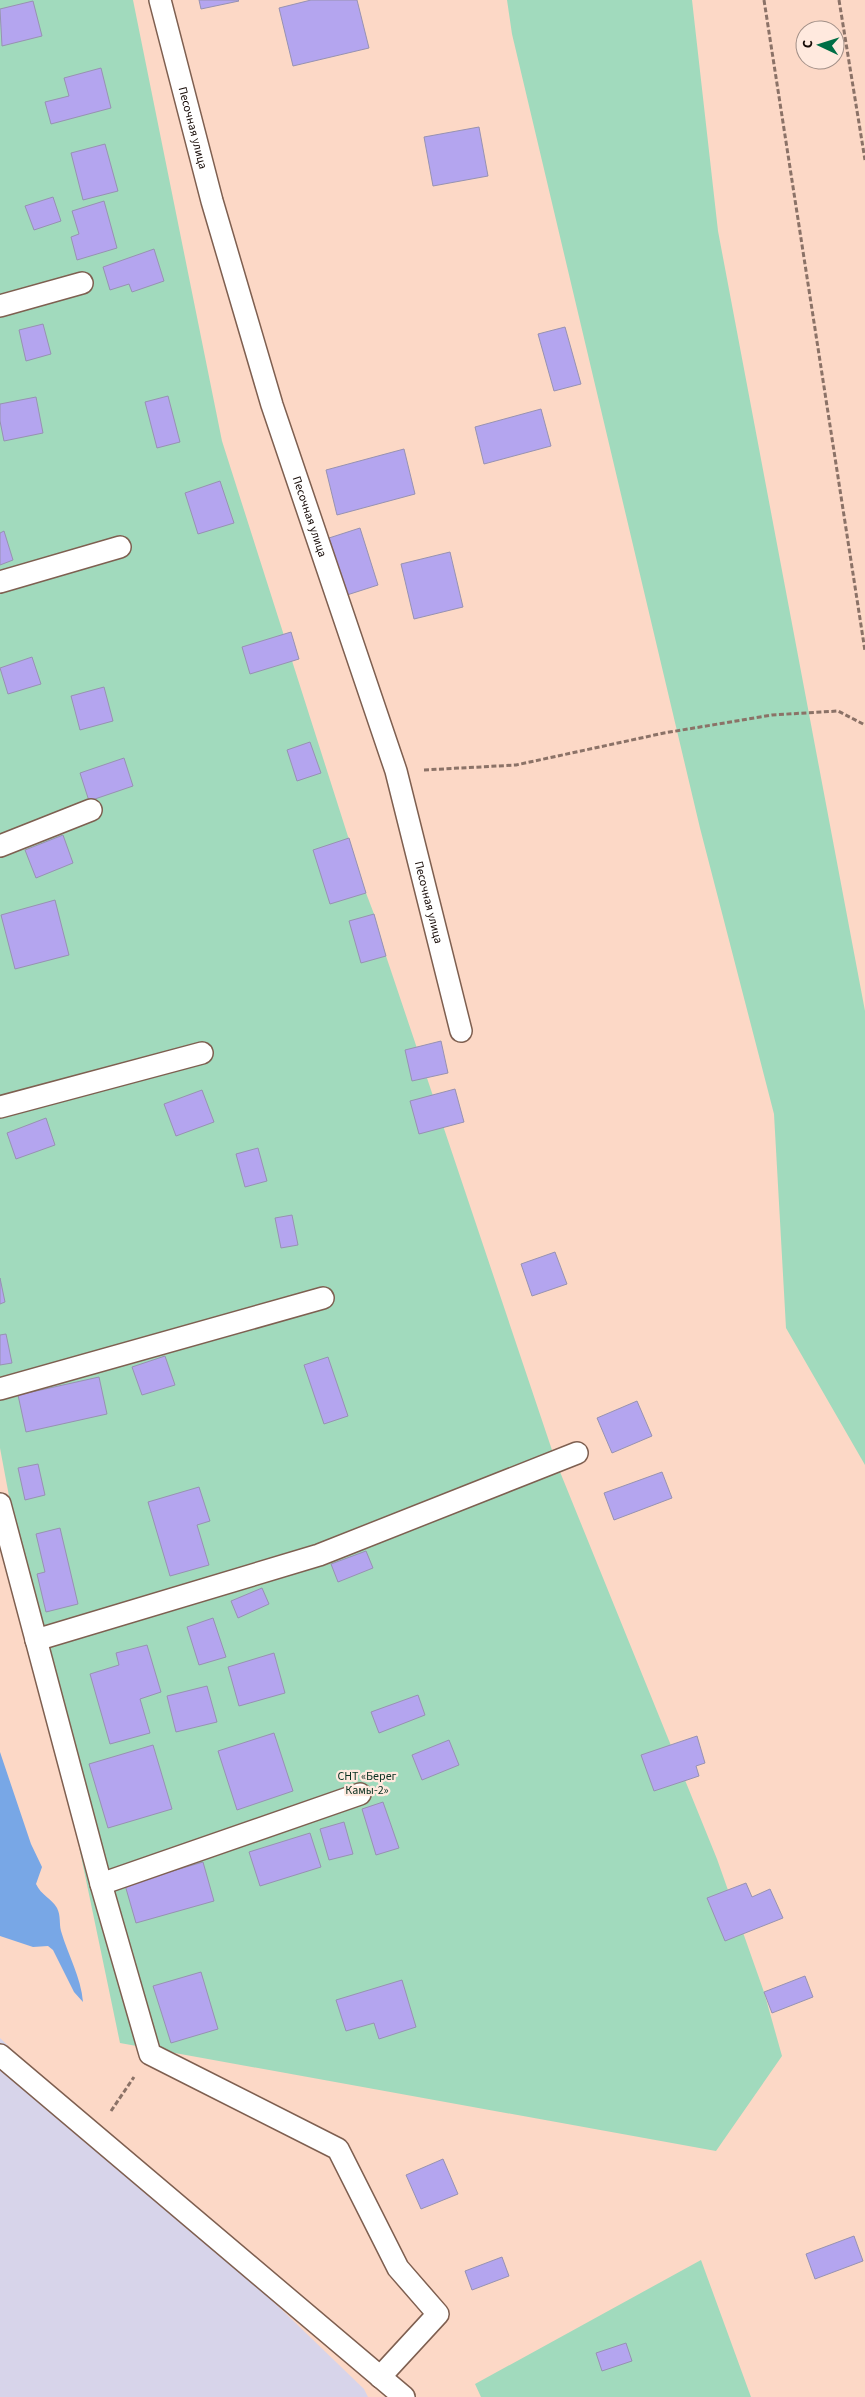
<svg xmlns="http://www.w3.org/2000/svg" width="865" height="2397" viewBox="0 0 865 2397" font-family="'Source Sans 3',sans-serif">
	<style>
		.industrial { fill: #d7d4ea }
		.green { fill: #a1dabd }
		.water { fill: #78a7e6 }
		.building { fill: #b4a5ef; stroke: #9792b1 }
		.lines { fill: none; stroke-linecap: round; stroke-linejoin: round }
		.lane-casing { stroke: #7e5f50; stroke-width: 24 }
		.path { stroke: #8b7267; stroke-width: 3; stroke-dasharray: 5 2.5; stroke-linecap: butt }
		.lane { stroke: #fff; stroke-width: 21 }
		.labels { text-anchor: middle; stroke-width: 4.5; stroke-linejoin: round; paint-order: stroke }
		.street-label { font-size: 12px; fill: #150905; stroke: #ffe9de }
		.park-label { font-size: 12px; fill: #093121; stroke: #ffe9de }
	</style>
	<rect width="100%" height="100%" fill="#fcd8c6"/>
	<path class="industrial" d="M 0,2038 L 364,2389 L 368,2397 L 0,2397 Z"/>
	<path class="green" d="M 0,0 L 133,0 L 222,441 L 366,893 L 374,914 L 386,956 L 556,1462 L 717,1859 L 764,1992 L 782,2056 L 716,2151 L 120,2043 L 36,1640 L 0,1448 Z
		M 507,0 L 692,0 L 718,231 L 865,1011 L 865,1465 L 786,1328 L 774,1114 L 700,828 L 512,34 Z
		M 701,2260 L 751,2397 L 481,2397 L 475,2384 Z"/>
	<path class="water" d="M 0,1752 L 31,1844 L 42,1867 L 36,1884 C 41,1895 52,1899 57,1908 C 61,1916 59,1923 61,1931 C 68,1955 81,1977 83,2002 L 74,1992 L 53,1950 L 48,1946 L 33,1947 L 0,1936 Z"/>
	<path class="building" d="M 199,0 L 238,0 L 239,1 L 201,9 Z
		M 311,0 L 357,0 L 369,48 L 293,66 L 279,8 Z
		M 33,1 L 42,36 L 2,46 L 0,9 Z
		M 101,68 L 111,108 L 51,124 L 45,102 L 69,96 L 64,78 Z
		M 479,127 L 488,176 L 433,186 L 424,137 Z
		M 105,144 L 118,191 L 83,200 L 71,153 Z
		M 53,197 L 61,221 L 34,230 L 25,206 Z
		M 104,201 L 117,248 L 77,260 L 71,237 L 79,234 L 72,211 Z
		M 154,249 L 164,281 L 132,292 L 129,284 L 110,290 L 103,267 Z
		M 43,324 L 51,354 L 26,361 L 19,330 Z
		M 565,327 L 581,384 L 554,391 L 538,334 Z
		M 168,396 L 180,442 L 157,448 L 145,402 Z
		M 36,397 L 43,433 L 4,441 L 0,421 L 0,404 Z
		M 541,409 L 551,446 L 484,464 L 475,427 Z
		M 404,449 L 415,494 L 337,515 L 326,470 Z
		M 220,481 L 234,523 L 198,534 L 185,493 Z
		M 360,528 L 378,585 L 347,595 L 329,538 Z
		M 4,531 L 13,560 L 0,565 L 0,533 Z
		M 450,552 L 463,607 L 414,619 L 401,564 Z
		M 291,632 L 299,659 L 250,674 L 242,647 Z
		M 32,657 L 41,684 L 8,694 L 0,668 Z
		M 104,687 L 113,721 L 80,730 L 71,696 Z
		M 310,742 L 321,773 L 297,781 L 287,750 Z
		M 124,758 L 133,786 L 89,801 L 80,773 Z
		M 63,835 L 73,863 L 36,878 L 25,850 Z
		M 349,838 L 366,893 L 330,904 L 313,850 Z
		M 55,900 L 69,955 L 15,969 L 1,915 Z
		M 374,914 L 386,956 L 361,963 L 349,921 Z
		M 441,1041 L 448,1073 L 412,1081 L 405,1050 Z
		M 455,1089 L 464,1122 L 419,1134 L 410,1101 Z
		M 202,1090 L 214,1122 L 176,1136 L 164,1104 Z
		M 46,1118 L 55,1145 L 16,1159 L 7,1133 Z
		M 258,1148 L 267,1181 L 245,1187 L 236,1154 Z
		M 292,1215 L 298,1245 L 281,1248 L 275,1218 Z
		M 555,1252 L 567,1284 L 532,1296 L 521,1264 Z
		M 0,1278 L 5,1302 L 0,1304 Z
		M 6,1334 L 12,1363 L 0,1365 L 0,1335 Z
		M 165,1356 L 175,1385 L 142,1395 L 132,1367 Z
		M 328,1357 L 348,1416 L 324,1424 L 304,1365 Z
		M 99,1377 L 107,1414 L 26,1432 L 18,1395 Z
		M 637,1401 L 652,1436 L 612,1453 L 597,1418 Z
		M 38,1464 L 45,1495 L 25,1500 L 18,1468 Z
		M 662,1472 L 672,1498 L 614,1520 L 604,1493 Z
		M 199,1487 L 210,1521 L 197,1525 L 209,1565 L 170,1576 L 148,1502 Z
		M 60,1528 L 78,1604 L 46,1612 L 37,1574 L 45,1572 L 36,1534 Z
		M 366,1551 L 373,1568 L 338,1582 L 331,1564 Z
		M 262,1588 L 269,1604 L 238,1618 L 231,1601 Z
		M 213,1618 L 226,1657 L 199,1665 L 187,1627 Z
		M 147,1645 L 161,1692 L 140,1699 L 150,1733 L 110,1744 L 90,1674 L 119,1665 L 116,1653 Z
		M 274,1653 L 285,1693 L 239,1706 L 228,1667 Z
		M 207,1686 L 217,1722 L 176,1732 L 167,1696 Z
		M 418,1695 L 425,1715 L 379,1733 L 371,1712 Z
		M 274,1733 L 293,1791 L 237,1810 L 218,1751 Z
		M 697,1736 L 705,1763 L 696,1766 L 699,1776 L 654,1791 L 641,1755 Z
		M 449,1740 L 459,1765 L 422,1780 L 412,1755 Z
		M 153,1745 L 172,1809 L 108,1828 L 89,1764 Z
		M 383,1802 L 399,1848 L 376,1855 L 362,1809 Z
		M 344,1822 L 353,1854 L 329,1860 L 320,1829 Z
		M 310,1833 L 321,1867 L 260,1886 L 249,1852 Z
		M 203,1862 L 214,1901 L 136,1923 L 125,1885 Z
		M 746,1883 L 752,1897 L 770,1889 L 783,1918 L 725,1941 L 707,1898 Z
		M 201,1972 L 218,2029 L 171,2043 L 153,1986 Z
		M 805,1976 L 813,1997 L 772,2013 L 764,1992 Z
		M 402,1980 L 416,2027 L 379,2039 L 374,2023 L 346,2031 L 336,2000 Z
		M 443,2159 L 458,2194 L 421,2209 L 406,2175 Z
		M 854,2236 L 863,2261 L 815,2279 L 806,2254 Z
		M 502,2257 L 509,2276 L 472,2290 L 465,2271 Z
		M 626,2343 L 632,2361 L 602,2371 L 596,2353 Z"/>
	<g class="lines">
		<g class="lane-casing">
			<g id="lane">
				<path id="s1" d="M 160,0 L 212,201 L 272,405 L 396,771 L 461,1031"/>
				<path d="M 0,306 L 82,283"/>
				<path d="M 0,582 L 120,547"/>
				<path d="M 0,846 L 91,810"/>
				<path d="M 0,1107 L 202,1053"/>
				<path d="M 0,1389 L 323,1298"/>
				<path d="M 0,1504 L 101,1884 L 150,2054 L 338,2149 L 398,2268 L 438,2314 L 380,2377"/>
				<path d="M 36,1640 L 319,1555 L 577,1453"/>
				<path d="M 101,1884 L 360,1794"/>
				<path d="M 0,2055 L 404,2397"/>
			</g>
		</g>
		<path class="path" d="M 764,0 L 865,651
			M 839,0 L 865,160
			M 424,770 L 516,765 L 664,733 L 772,715 L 838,711 L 865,725
			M 111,2111 L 134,2077"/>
		<use href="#lane" class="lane"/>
	</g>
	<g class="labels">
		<g class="street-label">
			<text dy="4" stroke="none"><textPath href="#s1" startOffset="132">Песочная улица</textPath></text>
			<text dy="4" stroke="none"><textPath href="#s1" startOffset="538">Песочная улица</textPath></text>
			<text dy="4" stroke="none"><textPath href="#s1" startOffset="942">Песочная улица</textPath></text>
		</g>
		<g class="park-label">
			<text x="367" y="1780">СНТ «Берег<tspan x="367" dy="14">Камы-2»</tspan></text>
		</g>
	</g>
	<g transform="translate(820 45) rotate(274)"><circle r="24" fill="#ffe9de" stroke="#a18f87"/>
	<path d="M0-4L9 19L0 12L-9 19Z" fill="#006e46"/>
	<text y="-8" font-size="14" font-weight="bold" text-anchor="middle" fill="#150905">С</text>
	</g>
</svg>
